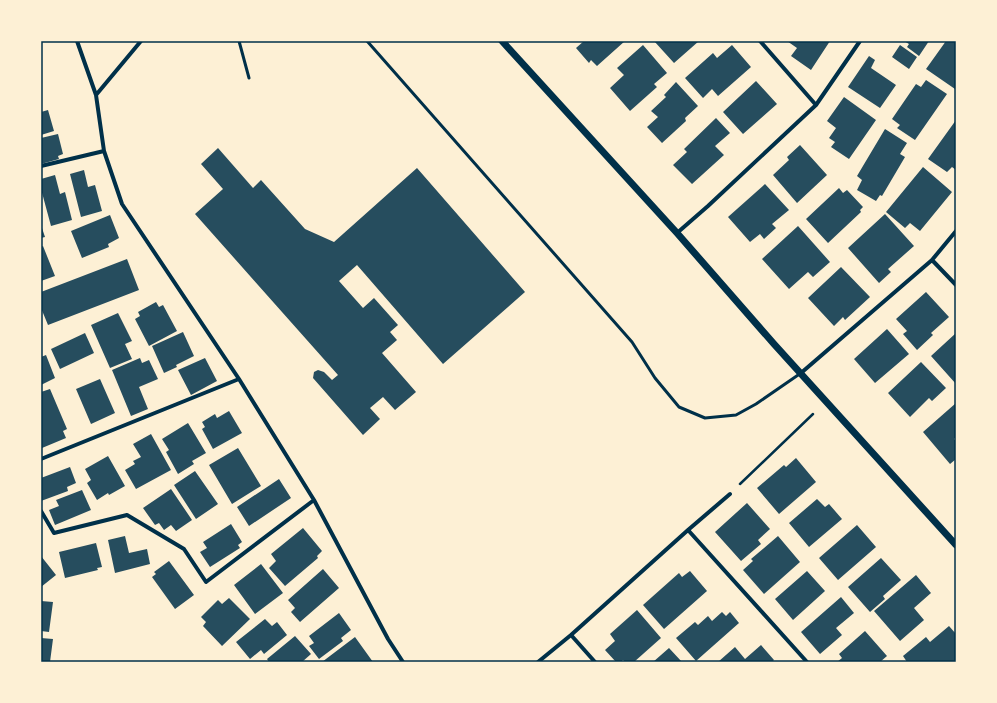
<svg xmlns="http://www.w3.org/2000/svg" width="997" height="703" viewBox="0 0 997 703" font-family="'IBM Plex Sans',sans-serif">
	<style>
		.building { fill: #264d5e }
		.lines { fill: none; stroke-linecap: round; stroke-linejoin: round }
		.path { stroke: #003049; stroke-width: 2.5 }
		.service { stroke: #003049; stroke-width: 3 }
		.minor { stroke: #003049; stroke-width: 4 }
		.tertiary { stroke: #003049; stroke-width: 7 }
		.neatline { fill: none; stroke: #003049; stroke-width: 1.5 }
	</style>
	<rect width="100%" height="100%" fill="#fdf0d5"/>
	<path class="building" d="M 584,41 L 625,41 L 597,66 L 591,60 L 589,63 L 576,48 Z
		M 654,41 L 699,41 L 674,63 Z
		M 787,41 L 830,41 L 811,70 L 791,56 L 797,48 Z
		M 904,41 L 929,41 L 919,56 L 907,47 L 909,44 Z
		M 946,41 L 956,41 L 955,89 L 926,69 Z
		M 643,45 L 667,73 L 654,84 L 657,87 L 630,111 L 610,88 L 624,75 L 617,68 Z
		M 732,45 L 751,67 L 718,96 L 712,89 L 703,98 L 685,78 L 713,53 L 717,58 Z
		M 900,45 L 917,57 L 909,69 L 892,57 Z
		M 869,56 L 875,60 L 871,68 L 896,85 L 880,108 L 848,87 Z
		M 926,80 L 947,94 L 915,140 L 897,128 L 900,125 L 892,119 L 916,84 L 921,87 Z
		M 756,81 L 777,104 L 743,134 L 723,112 Z
		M 676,82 L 698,106 L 685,118 L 686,121 L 662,143 L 647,127 L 658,117 L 651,111 L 666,97 L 664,95 Z
		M 844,97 L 876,120 L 849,159 L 831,147 L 835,142 L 829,138 L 836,128 L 827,121 Z
		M 48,110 L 54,131 L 41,135 L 41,112 Z
		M 716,118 L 730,133 L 715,146 L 724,155 L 692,184 L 673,165 L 687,152 L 684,149 Z
		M 956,120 L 956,170 L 952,167 L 947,172 L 928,159 Z
		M 885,129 L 907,143 L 900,154 L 905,157 L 882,196 L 880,195 L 876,201 L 857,190 L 862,180 L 857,176 Z
		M 58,134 L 63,154 L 58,156 L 59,159 L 41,164 L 41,138 Z
		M 800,145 L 827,175 L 797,203 L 773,175 L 789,160 L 787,157 Z
		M 218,148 L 253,188 L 261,180 L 305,229 L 334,242 L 417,168 L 525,292 L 443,364 L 357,265 L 339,281 L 363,308 L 374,298 L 398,325 L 390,332 L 397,340 L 382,353 L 416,392 L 395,410 L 383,397 L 370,408 L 380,419 L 363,435 L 313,378 L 314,372 L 318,370 L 324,372 L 332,380 L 338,375 L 195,214 L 223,189 L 201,164 Z
		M 923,167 L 952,192 L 920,231 L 910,223 L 905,228 L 886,212 Z
		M 84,170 L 88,187 L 95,185 L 102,211 L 81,217 L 70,174 Z
		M 55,175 L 60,194 L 65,192 L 72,220 L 51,226 L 41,189 L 41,179 Z
		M 765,184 L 789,210 L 772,224 L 776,228 L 764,239 L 760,234 L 750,242 L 728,217 Z
		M 839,188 L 843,193 L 847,190 L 863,207 L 860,210 L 861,212 L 828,243 L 806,219 Z
		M 885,214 L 914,246 L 888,269 L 891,272 L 879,283 L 848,248 Z
		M 110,215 L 119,238 L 108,244 L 109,247 L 82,258 L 71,231 Z
		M 41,225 L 45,237 L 41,238 Z
		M 798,226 L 830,262 L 813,277 L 808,272 L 789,289 L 762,259 Z
		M 43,246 L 55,276 L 41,281 L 41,247 Z
		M 127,259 L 139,290 L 48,325 L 41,308 L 41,292 Z
		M 841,267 L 870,297 L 845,320 L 843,317 L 834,326 L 808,298 Z
		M 926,292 L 949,317 L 931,333 L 933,335 L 917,350 L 903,334 L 907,331 L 896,319 Z
		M 156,302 L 159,307 L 163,305 L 177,331 L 149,346 L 135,319 L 140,316 L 138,312 Z
		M 118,313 L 132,341 L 125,344 L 132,359 L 110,368 L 91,325 Z
		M 887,329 L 909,354 L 875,383 L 854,359 Z
		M 183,332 L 194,356 L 176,365 L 177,367 L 164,373 L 152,346 Z
		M 85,333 L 94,353 L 60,369 L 51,349 Z
		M 956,333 L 956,384 L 931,356 Z
		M 46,355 L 55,378 L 41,385 L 41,357 Z
		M 140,358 L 142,363 L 149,360 L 158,379 L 139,387 L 148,409 L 131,416 L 112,370 Z
		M 205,358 L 217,381 L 191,395 L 178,370 Z
		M 921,362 L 946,388 L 932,401 L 929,398 L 910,417 L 888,393 Z
		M 100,379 L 115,413 L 91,424 L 76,389 Z
		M 50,389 L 67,429 L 63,431 L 66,438 L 42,448 L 41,445 L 41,392 Z
		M 956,403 L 956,437 L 954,439 L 956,441 L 956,459 L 950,464 L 923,432 Z
		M 229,411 L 242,433 L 213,449 L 202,429 L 205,427 L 202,422 L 215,414 L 217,418 Z
		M 188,423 L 206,453 L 192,461 L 194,464 L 178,474 L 166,452 L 169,450 L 162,439 Z
		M 151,434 L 171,470 L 136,489 L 125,470 L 135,464 L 133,461 L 141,457 L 133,444 Z
		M 238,448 L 261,486 L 232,504 L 209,465 Z
		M 108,456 L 125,486 L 109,495 L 108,493 L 97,500 L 87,483 L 91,480 L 85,469 Z
		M 796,458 L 816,482 L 779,514 L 757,488 L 784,465 L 786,467 Z
		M 70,467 L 76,483 L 67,487 L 68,491 L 41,501 L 41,478 Z
		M 195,471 L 218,504 L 196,519 L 174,485 Z
		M 279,479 L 291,498 L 249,526 L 237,507 Z
		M 171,489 L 192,520 L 176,531 L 171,525 L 164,530 L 159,523 L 155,525 L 143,508 Z
		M 82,490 L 91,510 L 55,525 L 49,510 L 59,506 L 56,500 Z
		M 817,499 L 825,507 L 829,504 L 842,519 L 809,547 L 789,523 Z
		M 747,503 L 770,529 L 758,540 L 761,544 L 741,561 L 715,532 Z
		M 231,524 L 242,542 L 238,545 L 240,548 L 210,567 L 200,552 L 207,548 L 203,542 Z
		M 857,525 L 876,547 L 838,580 L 819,558 Z
		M 303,528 L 322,551 L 317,556 L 318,558 L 285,586 L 269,568 L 276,561 L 271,554 Z
		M 125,536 L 129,553 L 147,549 L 150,564 L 115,573 L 108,540 Z
		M 778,536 L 800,562 L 764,594 L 743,570 L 753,561 L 751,559 Z
		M 96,543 L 102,567 L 97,568 L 98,570 L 65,578 L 59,552 Z
		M 41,556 L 56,575 L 41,587 Z
		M 881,558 L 901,580 L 883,596 L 885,599 L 870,612 L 848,587 Z
		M 169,561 L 194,595 L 175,609 L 152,577 L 156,574 L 154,572 Z
		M 261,564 L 283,593 L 255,614 L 234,585 Z
		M 323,569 L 339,588 L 300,622 L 291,612 L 295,608 L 288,600 Z
		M 690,571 L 707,591 L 664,629 L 643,605 L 679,573 L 682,577 Z
		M 807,571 L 825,591 L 793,620 L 775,599 Z
		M 916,575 L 931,593 L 914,608 L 924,620 L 900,641 L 874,611 Z
		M 841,597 L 854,613 L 836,628 L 842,635 L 820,654 L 801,632 Z
		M 229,598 L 250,619 L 222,646 L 203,626 L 206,622 L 201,617 L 218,600 L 222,604 Z
		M 41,601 L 53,602 L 49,632 L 41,631 Z
		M 637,610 L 661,638 L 634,662 L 625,662 L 623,660 L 621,662 L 616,662 L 605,650 L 615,641 L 610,634 Z
		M 722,612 L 726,616 L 730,612 L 739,623 L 696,661 L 676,638 L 695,622 L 698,625 L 708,616 L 712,621 Z
		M 339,613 L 351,630 L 341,638 L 343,641 L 319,659 L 309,646 L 314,643 L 309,636 Z
		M 265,619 L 272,626 L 277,622 L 287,635 L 264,654 L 261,650 L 250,659 L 236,642 Z
		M 949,626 L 956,634 L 956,660 L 954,662 L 907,662 L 903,656 L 926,637 L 930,642 Z
		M 865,631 L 887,656 L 880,662 L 837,662 L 842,658 L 839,654 Z
		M 295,636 L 311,654 L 302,662 L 269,662 L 267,659 Z
		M 355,637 L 373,662 L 322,662 Z
		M 41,638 L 53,639 L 50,662 L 41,662 Z
		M 761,645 L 774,660 L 772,662 L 718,662 L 735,647 L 745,659 Z
		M 669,648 L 682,662 L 653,662 Z"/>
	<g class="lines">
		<path class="path" d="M 740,484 L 813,414"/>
		<path class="service" d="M 239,41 L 249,78
			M 367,41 L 632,342 L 655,378 L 679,407 L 705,418 L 736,415 L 756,404 L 801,373"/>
		<path class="minor" d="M 77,41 L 96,95 L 104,151 L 122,204 L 239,379 L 314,500 L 388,639 L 403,662
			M 760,41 L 816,105
			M 96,95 L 141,41
			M 41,166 L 104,151
			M 677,233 L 708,206 L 816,105 L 860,41
			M 932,260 L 956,285
			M 801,373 L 932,260 L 956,231
			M 41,459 L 239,379
			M 41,511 L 54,533 L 127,515 L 184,549 L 206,582 L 314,500
			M 688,530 L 730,494
			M 571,635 L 595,662
			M 538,662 L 571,635 L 688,530 L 807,662"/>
		<path class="tertiary" d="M 502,41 L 677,233 L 774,344 L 956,545"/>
	</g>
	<rect width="997" height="703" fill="none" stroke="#fdf0d5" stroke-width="84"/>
	<rect x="42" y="42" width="913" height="619" class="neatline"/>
</svg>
